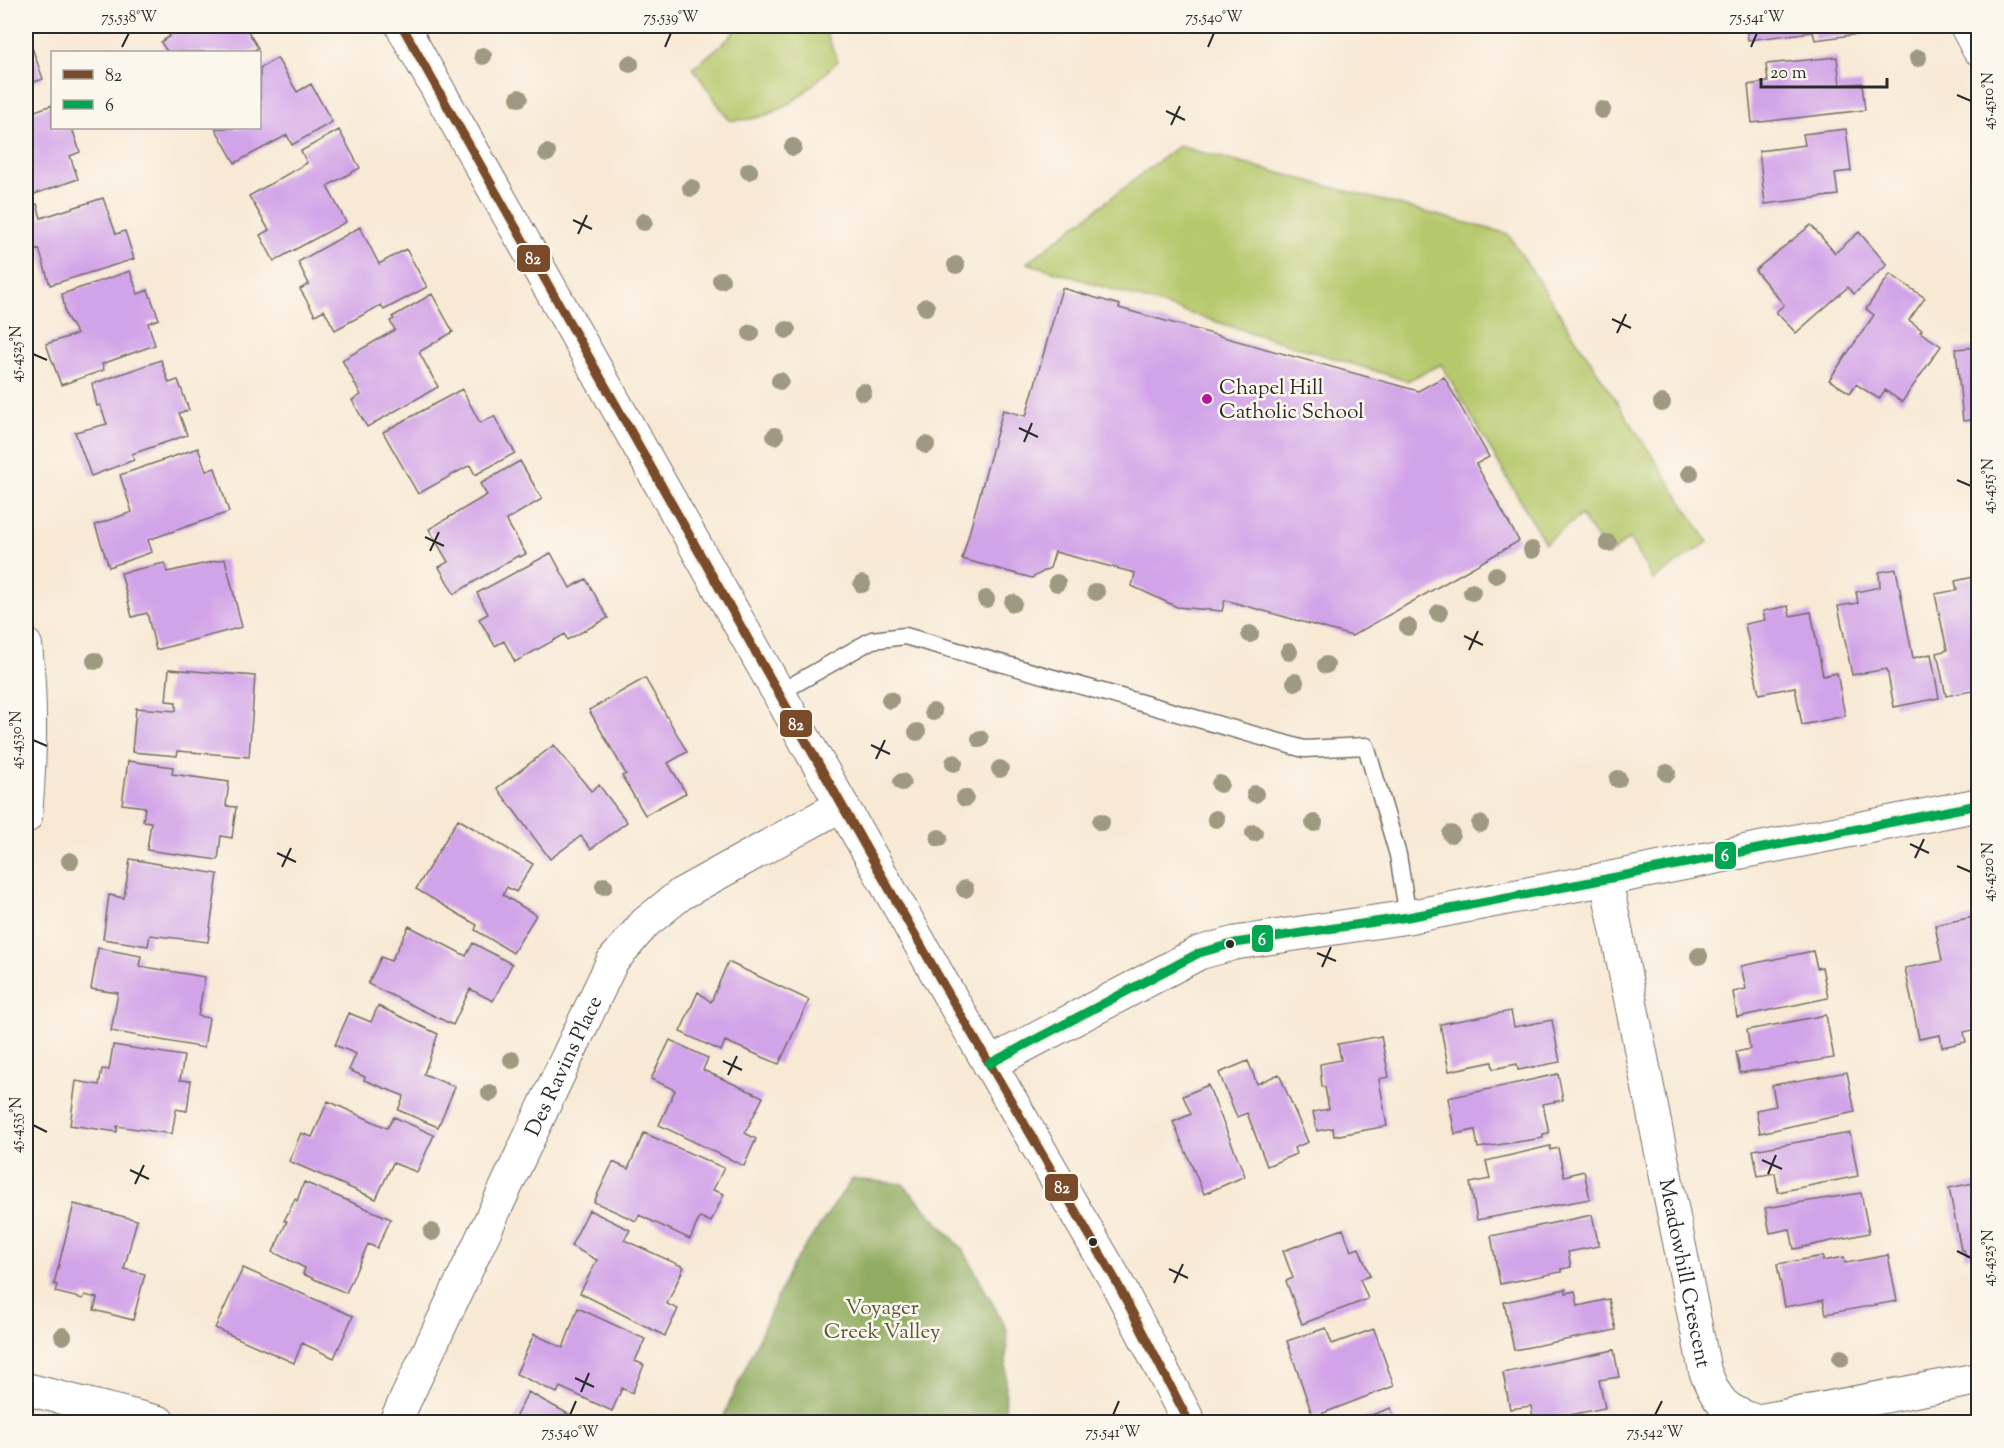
<svg xmlns="http://www.w3.org/2000/svg" width="2004" height="1448" viewBox="0 0 2004 1448" font-family="'Sorts Mill Goudy',serif">
	<style>
		.green { fill: #b6c86c; stroke: #707a4c; stroke-width: 1.5 }
		.forest { fill: #90ac60; stroke: #5e6c46; stroke-width: 1.5 }
		.building { fill: #d1a3e8 }
		.lines { fill: none; stroke-linecap: round; stroke-linejoin: round }
		.service-casing { stroke: #736e66; stroke-width: 19 }
		.minor-casing { stroke: #736e66; stroke-width: 34 }
		.tertiary-casing { stroke: #736e66; stroke-width: 35 }
		.service { stroke: #fff; stroke-width: 16 }
		.minor { stroke: #fff; stroke-width: 32 }
		.tertiary { stroke: #fff; stroke-width: 33 }
		.bus-1-casing { stroke: #fbf7ec; stroke-width: 14 }
		.bus-2-casing { stroke: #fbf7ec; stroke-width: 14 }
		.bus-1 { stroke: #7a4b2a; stroke-width: 9 }
		.bus-2 { stroke: #00a651; stroke-width: 9 }
		.tree { fill: #9e9a82 }
		.ticks { fill: none; stroke: #2b2b2b; stroke-width: 2 }
		.poi-dot { fill: #b5179e; stroke: #fbf7ec; stroke-width: 2 }
		.bus-dot { fill: #2b2b2b; stroke: #fbf7ec; stroke-width: 2 }
		.labels { text-anchor: middle; stroke-width: 5; stroke-linejoin: round; paint-order: stroke }
		.poi-label { font-size: 21px; fill: #2b2b2b; stroke: #fbf7ec; text-anchor: start }
		.street-label { font-size: 21px; fill: #2b2b2b; stroke: #fbf7ec }
		.park-label { font-size: 21px; fill: #555a3e; stroke: #fbf7ec }
		.line-badge { stroke: #fbf7ec; stroke-width: 2 }
		.badge-label { font-size: 16px; text-anchor: middle; font-weight: bold; fill: #fff }
		.neatline { fill: none; stroke: #2b2b2b; stroke-width: 2 }
		.ticks-label { font-size: 15px; text-anchor: middle; fill: #2b2b2b }
	</style>
	<rect width="100%" height="100%" fill="#fbf7ec"/>
	<filter id="ink" filterUnits="userSpaceOnUse"><feTurbulence type="fractalNoise" baseFrequency=".0167" numOctaves="2"/><feDisplacementMap in="SourceGraphic" scale="12" xChannelSelector="R" yChannelSelector="G"/><feConvolveMatrix kernelMatrix="1 2 1 2 8 2 1 2 1" color-interpolation-filters="sRGB"/></filter>
	<filter id="wash" filterUnits="userSpaceOnUse"><feTurbulence type="fractalNoise" baseFrequency=".008" numOctaves="4" result="noise"/><feDisplacementMap in="SourceGraphic" scale="24" xChannelSelector="R" yChannelSelector="G"/><feGaussianBlur stdDeviation="1.35" result="paint"/><feColorMatrix in="noise" values="0 0 0 0 0 0 0 0 0 0 0 0 0 0 0 0 0 1.4 0 .05"/><feComposite in="paint" operator="in"/></filter>
	<g filter="url(#wash)">
		<rect width="100%" height="100%" fill="#f8e9d5"/>
		<path class="green" d="M 739,26 L 823,26 L 838,61 C 806,91 777,124 729,120 L 693,68 L 728,39 Z
			M 1178,146 L 1508,234 L 1708,542 L 1653,580 L 1629,538 L 1608,556 L 1581,515 L 1545,543 L 1441,364 L 1407,381 L 1027,263 Z"/>
		<path class="forest" d="M 852,1179 L 903,1184 L 964,1251 L 1007,1330 L 1005,1422 L 721,1422 L 791,1267 Z"/>
		<g id="blocks">
			<path class="building" d="M 164,26 L 245,26 L 258,48 L 251,52 L 167,52 L 161,42 L 170,36 Z
				M 1746,26 L 1873,26 L 1874,32 L 1815,40 L 1813,32 L 1748,40 Z
				M 26,30 L 43,79 L 26,85 Z
				M 1837,57 L 1840,85 L 1862,83 L 1865,110 L 1752,123 L 1748,85 L 1768,82 L 1766,64 Z
				M 277,58 L 297,92 L 311,84 L 332,122 L 292,145 L 287,135 L 235,163 L 215,128 L 260,128 L 260,68 Z
				M 52,105 L 52,128 L 72,128 L 80,152 L 70,156 L 78,179 L 26,197 L 26,114 Z
				M 1846,129 L 1851,171 L 1835,173 L 1838,195 L 1765,204 L 1759,151 L 1805,145 L 1803,134 Z
				M 339,130 L 360,168 L 327,186 L 346,222 L 274,261 L 260,235 L 269,230 L 249,196 L 307,163 L 301,151 Z
				M 103,198 L 116,234 L 125,231 L 134,259 L 50,285 L 39,249 L 26,254 L 26,207 L 37,204 L 41,218 Z
				M 1811,225 L 1835,253 L 1859,232 L 1887,265 L 1854,294 L 1848,287 L 1796,333 L 1776,312 L 1784,305 L 1755,270 Z
				M 360,227 L 379,264 L 406,249 L 427,287 L 384,310 L 381,305 L 335,330 L 324,310 L 315,315 L 300,289 L 309,284 L 298,262 Z
				M 130,271 L 138,294 L 148,290 L 159,319 L 148,323 L 155,345 L 102,364 L 104,370 L 61,385 L 46,344 L 77,334 L 66,316 L 62,294 Z
				M 1890,274 L 1925,298 L 1909,320 L 1922,330 L 1920,332 L 1941,346 L 1902,402 L 1885,390 L 1879,399 L 1856,384 L 1850,393 L 1829,380 L 1874,315 L 1866,309 Z
				M 1062,288 L 1120,305 L 1119,308 L 1418,391 L 1444,377 L 1489,457 L 1476,464 L 1519,541 L 1352,636 L 1225,600 L 1222,611 L 1177,607 L 1132,586 L 1135,573 L 1055,552 L 1050,568 L 1032,578 L 962,559 L 1003,410 L 1026,416 Z
				M 432,294 L 453,332 L 419,352 L 438,387 L 367,427 L 352,400 L 361,395 L 342,360 L 395,330 L 390,321 L 394,319 L 392,317 Z
				M 1978,347 L 1978,419 L 1963,421 L 1956,349 Z
				M 161,360 L 169,383 L 178,380 L 189,410 L 179,413 L 187,435 L 132,454 L 134,460 L 91,476 L 75,432 L 107,424 L 100,405 L 97,406 L 92,384 Z
				M 462,389 L 480,423 L 494,416 L 515,453 L 475,475 L 470,465 L 418,494 L 383,432 Z
				M 198,448 L 206,471 L 215,468 L 229,512 L 148,540 L 152,552 L 109,567 L 95,525 L 132,512 L 120,475 Z
				M 520,461 L 542,499 L 506,520 L 526,554 L 520,557 L 519,555 L 454,594 L 439,567 L 448,562 L 429,529 L 487,495 L 480,484 Z
				M 551,553 L 570,588 L 586,579 L 608,618 L 567,640 L 565,634 L 515,662 L 504,641 L 495,646 L 479,619 L 488,614 L 477,593 Z
				M 225,559 L 242,627 L 156,650 L 147,613 L 132,617 L 121,573 L 165,563 L 167,572 Z
				M 1896,569 L 1913,658 L 1931,654 L 1939,698 L 1894,707 L 1887,669 L 1852,675 L 1838,606 L 1858,603 L 1856,592 L 1880,587 L 1879,572 Z
				M 1978,576 L 1978,690 L 1946,696 L 1937,653 L 1947,650 L 1935,594 L 1957,590 L 1955,581 Z
				M 1788,606 L 1790,616 L 1811,612 L 1823,676 L 1837,673 L 1845,716 L 1802,725 L 1795,687 L 1759,694 L 1745,624 L 1765,620 L 1763,611 Z
				M 169,669 L 255,676 L 249,757 L 178,751 L 177,756 L 132,752 L 136,708 L 176,711 L 176,702 L 166,701 Z
				M 645,678 L 687,752 L 668,763 L 686,793 L 645,815 L 622,776 L 626,774 L 589,710 Z
				M 554,745 L 591,791 L 599,785 L 627,822 L 591,849 L 581,836 L 550,859 L 497,788 Z
				M 128,761 L 173,767 L 172,774 L 229,782 L 226,806 L 236,807 L 232,838 L 221,836 L 218,860 L 147,850 L 151,822 L 143,821 L 145,807 L 122,804 Z
				M 458,819 L 533,864 L 516,892 L 507,887 L 503,895 L 536,915 L 513,953 L 475,930 L 477,925 L 416,889 Z
				M 130,859 L 218,874 L 208,942 L 150,935 L 148,946 L 103,939 L 109,895 L 124,898 Z
				M 1978,916 L 1978,961 L 1971,962 L 1978,1001 L 1978,1029 L 1964,1032 L 1966,1042 L 1942,1047 L 1940,1035 L 1919,1039 L 1905,968 L 1942,961 L 1935,925 Z
				M 409,926 L 466,956 L 473,943 L 512,964 L 493,1001 L 470,989 L 453,1025 L 368,984 L 381,957 L 391,961 Z
				M 98,948 L 141,956 L 139,966 L 205,977 L 198,1016 L 209,1018 L 204,1048 L 111,1031 L 118,993 L 91,989 Z
				M 1813,951 L 1817,968 L 1822,967 L 1828,998 L 1737,1017 L 1733,992 L 1746,989 L 1741,966 Z
				M 728,962 L 809,1000 L 779,1064 L 725,1041 L 721,1051 L 680,1032 L 698,992 L 711,1002 Z
				M 378,1006 L 438,1034 L 424,1074 L 455,1087 L 438,1127 L 398,1110 L 404,1096 L 364,1080 L 365,1077 L 349,1070 L 356,1054 L 335,1045 L 349,1013 L 371,1022 Z
				M 1511,1011 L 1514,1027 L 1552,1020 L 1560,1062 L 1518,1070 L 1517,1064 L 1493,1069 L 1492,1062 L 1449,1071 L 1440,1024 Z
				M 1826,1015 L 1834,1058 L 1740,1073 L 1736,1052 L 1750,1049 L 1747,1030 Z
				M 1381,1036 L 1389,1077 L 1379,1079 L 1387,1126 L 1334,1136 L 1333,1128 L 1317,1131 L 1313,1112 L 1329,1109 L 1325,1087 L 1322,1087 L 1320,1064 L 1341,1060 L 1338,1044 Z
				M 670,1040 L 708,1058 L 703,1070 L 763,1097 L 745,1133 L 756,1139 L 744,1166 L 659,1125 L 675,1090 L 651,1079 Z
				M 113,1045 L 184,1056 L 180,1080 L 191,1081 L 187,1111 L 176,1109 L 172,1134 L 117,1126 L 117,1132 L 70,1125 L 76,1081 L 99,1085 L 102,1069 L 109,1070 Z
				M 1248,1061 L 1257,1084 L 1279,1074 L 1308,1142 L 1294,1148 L 1296,1154 L 1267,1166 L 1247,1113 L 1237,1117 L 1219,1073 Z
				M 1847,1072 L 1855,1112 L 1760,1133 L 1756,1110 L 1776,1106 L 1772,1085 Z
				M 1558,1074 L 1563,1100 L 1543,1104 L 1549,1133 L 1543,1134 L 1543,1138 L 1478,1148 L 1475,1130 L 1455,1134 L 1448,1098 Z
				M 1208,1085 L 1245,1176 L 1204,1194 L 1173,1122 L 1191,1114 L 1183,1096 Z
				M 328,1101 L 387,1128 L 394,1117 L 434,1135 L 417,1172 L 393,1163 L 376,1199 L 289,1161 L 301,1133 L 312,1137 Z
				M 644,1133 L 724,1168 L 713,1190 L 724,1194 L 711,1222 L 700,1217 L 690,1239 L 639,1215 L 636,1221 L 594,1202 L 613,1162 L 628,1169 Z
				M 1850,1133 L 1858,1176 L 1778,1192 L 1775,1173 L 1758,1176 L 1753,1150 Z
				M 1550,1146 L 1550,1150 L 1558,1148 L 1564,1176 L 1584,1171 L 1590,1199 L 1477,1220 L 1470,1183 L 1490,1179 L 1486,1161 Z
				M 304,1182 L 391,1219 L 377,1248 L 368,1244 L 346,1293 L 303,1274 L 305,1268 L 273,1252 L 287,1221 L 284,1221 L 295,1199 L 297,1201 Z
				M 1978,1182 L 1978,1255 L 1966,1257 L 1964,1250 L 1961,1250 L 1949,1188 Z
				M 1861,1193 L 1869,1233 L 1794,1249 L 1790,1229 L 1770,1233 L 1765,1208 Z
				M 74,1204 L 137,1220 L 124,1269 L 145,1274 L 133,1320 L 94,1310 L 97,1298 L 85,1295 L 83,1299 L 55,1292 L 57,1285 L 54,1284 Z
				M 589,1210 L 630,1230 L 624,1240 L 684,1267 L 667,1304 L 678,1309 L 665,1336 L 580,1293 L 597,1260 L 571,1246 Z
				M 1592,1215 L 1599,1246 L 1568,1252 L 1571,1267 L 1561,1269 L 1561,1272 L 1500,1284 L 1491,1236 Z
				M 1343,1229 L 1351,1251 L 1359,1248 L 1370,1276 L 1360,1279 L 1368,1299 L 1302,1324 L 1286,1281 L 1293,1278 L 1283,1251 Z
				M 1888,1255 L 1897,1301 L 1826,1314 L 1823,1300 L 1785,1307 L 1777,1264 L 1823,1256 L 1823,1261 L 1844,1257 L 1845,1263 Z
				M 243,1268 L 353,1316 L 334,1358 L 302,1343 L 294,1363 L 215,1328 Z
				M 1566,1289 L 1566,1293 L 1575,1291 L 1578,1306 L 1609,1299 L 1616,1330 L 1514,1350 L 1504,1302 Z
				M 578,1308 L 645,1339 L 635,1361 L 644,1365 L 632,1393 L 622,1388 L 612,1411 L 560,1387 L 557,1393 L 516,1374 L 534,1334 L 563,1348 Z
				M 1326,1328 L 1332,1344 L 1374,1329 L 1394,1386 L 1313,1417 L 1287,1341 Z
				M 1614,1350 L 1619,1377 L 1599,1380 L 1605,1408 L 1534,1422 L 1531,1406 L 1510,1409 L 1503,1373 Z
				M 528,1392 L 583,1422 L 513,1422 Z
				M 1391,1408 L 1396,1422 L 1352,1422 Z"/>
		</g>
	</g>
	<g filter="url(#ink)">
		<use href="#blocks" fill-opacity="0" stroke="#736e66" stroke-width="1.5"/>
		<g class="lines">
			<g class="service-casing">
				<path id="service" d="M 779,693 L 872,640 L 905,636 L 1304,749 L 1366,746 L 1398,855 L 1408,917"/>
			</g>
			<g class="minor-casing">
				<g id="minor">
					<path d="M 1966,26 L 1978,49"/>
					<path d="M 26,645 C 32,702 31,759 26,817"/>
					<path id="s1" d="M 1606,879 L 1705,1371 C 1717,1402 1724,1410 1756,1421 L 1978,1379"/>
					<path d="M 26,1389 L 159,1422"/>
					<path id="s2" d="M 395,1422 L 612,962 L 645,923 L 681,894 L 842,805"/>
				</g>
			</g>
			<g class="tertiary-casing">
				<path id="tertiary" d="M 402,26 L 944,986 L 1115,1279 L 1189,1422
					M 989,1064 L 1199,953 L 1235,943 L 1408,917 L 1606,879 L 1978,805"/>
			</g>
			<use href="#service" class="service"/>
			<use href="#minor" class="minor"/>
			<use href="#tertiary" class="tertiary"/>
			<g class="bus-1-casing">
				<path id="bus-1" d="M 402,26 L 944,986 L 1115,1279 L 1189,1422"/>
			</g>
			<g class="bus-2-casing">
				<path id="bus-2" d="M 989,1064 L 1199,953 L 1235,943 L 1408,917 L 1606,879 L 1978,805"/>
			</g>
			<use href="#bus-1" class="bus-1"/>
			<use href="#bus-2" class="bus-2"/>
		</g>
		<g class="tree">
			<circle cx="483" cy="56" r="9"/>
			<circle cx="1918" cy="58" r="9"/>
			<circle cx="630" cy="64" r="9"/>
			<circle cx="519" cy="98" r="9"/>
			<circle cx="1602" cy="110" r="9"/>
			<circle cx="793" cy="147" r="9"/>
			<circle cx="547" cy="153" r="9"/>
			<circle cx="749" cy="171" r="9"/>
			<circle cx="691" cy="188" r="9"/>
			<circle cx="644" cy="222" r="9"/>
			<circle cx="956" cy="265" r="9"/>
			<circle cx="721" cy="280" r="9"/>
			<circle cx="926" cy="307" r="9"/>
			<circle cx="787" cy="330" r="9"/>
			<circle cx="751" cy="333" r="9"/>
			<circle cx="780" cy="381" r="9"/>
			<circle cx="863" cy="392" r="9"/>
			<circle cx="1662" cy="403" r="9"/>
			<circle cx="775" cy="436" r="9"/>
			<circle cx="926" cy="445" r="9"/>
			<circle cx="1690" cy="473" r="9"/>
			<circle cx="1608" cy="543" r="9"/>
			<circle cx="1532" cy="550" r="9"/>
			<circle cx="1496" cy="575" r="9"/>
			<circle cx="1057" cy="583" r="9"/>
			<circle cx="862" cy="584" r="9"/>
			<circle cx="1096" cy="592" r="9"/>
			<circle cx="1472" cy="592" r="9"/>
			<circle cx="986" cy="599" r="9"/>
			<circle cx="1013" cy="603" r="9"/>
			<circle cx="1439" cy="613" r="9"/>
			<circle cx="1408" cy="627" r="9"/>
			<circle cx="1250" cy="634" r="9"/>
			<circle cx="1289" cy="652" r="9"/>
			<circle cx="95" cy="661" r="9"/>
			<circle cx="1326" cy="665" r="9"/>
			<circle cx="1295" cy="682" r="9"/>
			<circle cx="890" cy="700" r="9"/>
			<circle cx="933" cy="712" r="9"/>
			<circle cx="917" cy="732" r="9"/>
			<circle cx="980" cy="739" r="9"/>
			<circle cx="954" cy="763" r="9"/>
			<circle cx="1000" cy="769" r="9"/>
			<circle cx="1667" cy="773" r="9"/>
			<circle cx="1618" cy="779" r="9"/>
			<circle cx="902" cy="782" r="9"/>
			<circle cx="1220" cy="784" r="9"/>
			<circle cx="1255" cy="794" r="9"/>
			<circle cx="965" cy="798" r="9"/>
			<circle cx="1216" cy="819" r="9"/>
			<circle cx="1101" cy="822" r="9"/>
			<circle cx="1314" cy="823" r="9"/>
			<circle cx="1480" cy="824" r="9"/>
			<circle cx="1254" cy="833" r="9"/>
			<circle cx="1451" cy="834" r="9"/>
			<circle cx="939" cy="838" r="9"/>
			<circle cx="70" cy="861" r="9"/>
			<circle cx="604" cy="886" r="9"/>
			<circle cx="965" cy="889" r="9"/>
			<circle cx="1699" cy="956" r="9"/>
			<circle cx="512" cy="1060" r="9"/>
			<circle cx="490" cy="1093" r="9"/>
			<circle cx="432" cy="1232" r="9"/>
			<circle cx="63" cy="1336" r="9"/>
			<circle cx="1841" cy="1358" r="9"/>
		</g>
	</g>
	<path class="ticks" d="M 122,47 L 129,33M 665,47 L 671,33M 1208,47 L 1214,33M 1751,47 L 1757,33M 1957,95 L 1971,101M 1166,111 L 1185,120M 1171,125 L 1180,106M 573,220 L 592,229M 578,234 L 587,215M 1612,319 L 1631,328M 1617,333 L 1626,314M 33,354 L 47,360M 1019,428 L 1038,437M 1024,442 L 1032,423M 1957,480 L 1971,486M 425,537 L 444,546M 430,551 L 439,532M 1464,636 L 1483,645M 1469,650 L 1478,631M 33,740 L 47,746M 871,745 L 890,754M 876,759 L 885,740M 1910,844 L 1929,853M 277,853 L 296,862M 1915,858 L 1924,839M 1957,866 L 1971,872M 282,867 L 291,848M 1317,953 L 1336,961M 1322,967 L 1331,947M 723,1061 L 742,1070M 728,1075 L 737,1056M 33,1125 L 47,1132M 1762,1160 L 1782,1169M 130,1170 L 149,1179M 1768,1174 L 1776,1155M 135,1184 L 144,1165M 1957,1251 L 1971,1258M 1169,1269 L 1188,1278M 1174,1283 L 1183,1264M 575,1378 L 594,1387M 581,1392 L 589,1373M 570,1415 L 576,1401M 1113,1415 L 1119,1401M 1655,1415 L 1662,1401"/>
	<circle class="poi-dot" cx="1207" cy="399" r="6"/>
	<g class="bus-dot">
		<circle cx="1230" cy="944" r="5"/>
		<circle cx="1093" cy="1242" r="5"/>
	</g>
	<g class="labels">
		<g class="poi-label">
			<text x="1219" y="394">Chapel Hill<tspan x="1219" dy="24">Catholic School</tspan></text>
		</g>
		<g class="street-label">
			<text dy="7" stroke="none"><textPath href="#s2" startOffset="394">Des Ravins Place</textPath></text>
			<text dy="7" stroke="none"><textPath href="#s1" startOffset="402">Meadowhill Crescent</textPath></text>
		</g>
		<g class="park-label">
			<text x="882" y="1314">Voyager<tspan x="882" dy="24">Creek Valley</tspan></text>
		</g>
	</g>
	<g class="line-badge">
		<rect x="516" y="244" width="35" height="29" rx="6" fill="#7a4b2a"/>
		<rect x="779" y="709" width="34" height="29" rx="6" fill="#7a4b2a"/>
		<rect x="1714" y="841" width="23" height="29" rx="6" fill="#00a651"/>
		<rect x="1251" y="924" width="23" height="29" rx="6" fill="#00a651"/>
		<rect x="1044" y="1173" width="35" height="29" rx="6" fill="#7a4b2a"/>
	</g>
	<g class="badge-label">
		<text x="533" y="264">82</text>
		<text x="796" y="730">82</text>
		<text x="1725" y="861">6</text>
		<text x="1262" y="945">6</text>
		<text x="1062" y="1193">82</text>
	</g>
	<rect width="2004" height="1448" fill="none" stroke="#fbf7ec" stroke-width="66"/>
	<rect x="51" y="51" width="210" height="78" fill="#fbf7ec" stroke="#a8a59f" stroke-width="1.5"/>
	<rect x="63" y="70" width="30" height="9" fill="#7a4b2a" stroke="#a8a59f" stroke-width="1.5"/>
	<text x="105" y="81" font-size="18" fill="#2b2b2b">82</text>
	<rect x="63" y="100" width="30" height="9" fill="#00a651" stroke="#a8a59f" stroke-width="1.5"/>
	<text x="105" y="111" font-size="18" fill="#2b2b2b">6</text>
	<path d="M1761 78v9h126v-9" fill="none" stroke="#2b2b2b" stroke-width="3"/>
	<text x="1770" y="78" font-size="18" fill="#2b2b2b" stroke="#fbf7ec" stroke-width="4.5" paint-order="stroke">20 m</text>
	<rect x="33" y="33" width="1938" height="1382" class="neatline"/>
	<g class="ticks-label">
		<text x="129" y="22">75.538°W</text>
		<text x="671" y="22">75.539°W</text>
		<text x="1214" y="22">75.540°W</text>
		<text x="1757" y="22">75.541°W</text>
		<text transform="translate(1988 101) rotate(-90)" y="5">45.4510°N</text>
		<text transform="translate(16 354) rotate(-90)" y="5">45.4525°N</text>
		<text transform="translate(1988 486) rotate(-90)" y="5">45.4515°N</text>
		<text transform="translate(16 740) rotate(-90)" y="5">45.4530°N</text>
		<text transform="translate(1988 872) rotate(-90)" y="5">45.4520°N</text>
		<text transform="translate(16 1125) rotate(-90)" y="5">45.4535°N</text>
		<text transform="translate(1988 1258) rotate(-90)" y="5">45.4525°N</text>
		<text x="570" y="1437">75.540°W</text>
		<text x="1113" y="1437">75.541°W</text>
		<text x="1655" y="1437">75.542°W</text>
	</g>
</svg>
